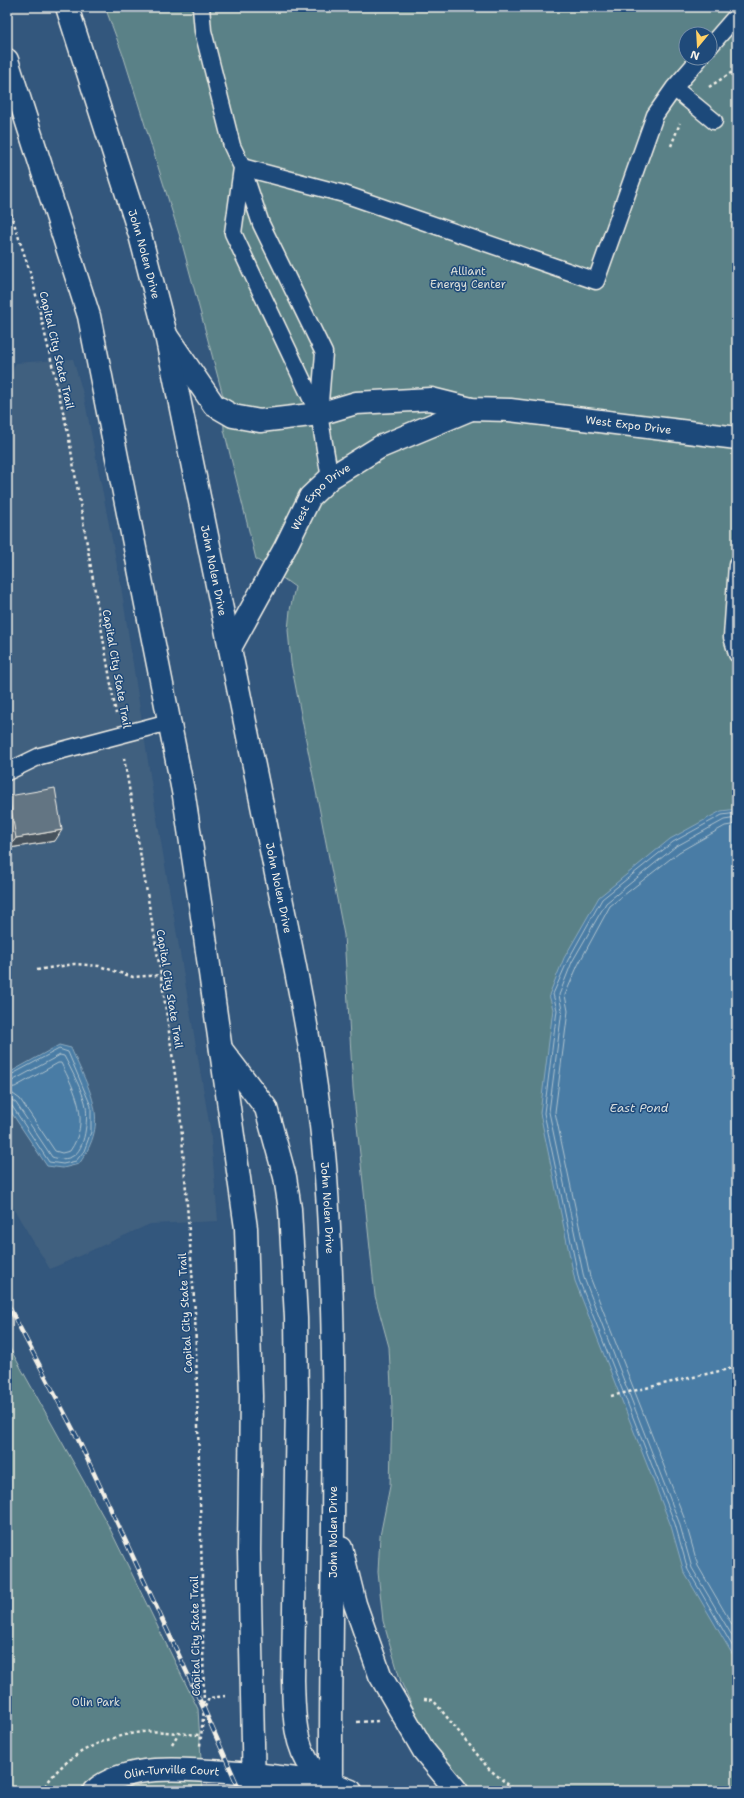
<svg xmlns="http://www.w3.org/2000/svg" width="744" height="1798" viewBox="0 0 744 1798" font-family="'Shantell Sans',sans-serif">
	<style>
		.built { fill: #41607f }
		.green { fill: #5a8187; stroke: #a7b9b8; fill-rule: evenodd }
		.water { fill: #487ca5; stroke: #8dabc0 }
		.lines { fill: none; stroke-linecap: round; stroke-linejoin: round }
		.shore { stroke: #afc2cd; stroke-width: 1 }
		.service-casing { stroke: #f4f1e8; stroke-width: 19 }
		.minor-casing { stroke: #f4f1e8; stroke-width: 25 }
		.tertiary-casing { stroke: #f4f1e8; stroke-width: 25 }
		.primary-casing { stroke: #f4f1e8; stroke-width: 25 }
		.path { stroke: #f4f1e8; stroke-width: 2.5; stroke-dasharray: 3 3; stroke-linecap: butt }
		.service { stroke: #1f4a7a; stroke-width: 16 }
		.minor { stroke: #1f4a7a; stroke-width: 22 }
		.tertiary { stroke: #1f4a7a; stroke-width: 22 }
		.primary { stroke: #1f4a7a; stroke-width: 22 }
		.rail-casing { stroke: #f4f1e8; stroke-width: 4.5 }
		.rail { stroke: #1f4a7a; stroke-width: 3; stroke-dasharray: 9; stroke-linecap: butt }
		.wall { fill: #556471; stroke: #f4f1e8 }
		.shaded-wall { fill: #45515c; stroke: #f4f1e8 }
		.building { fill: #637483; stroke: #f4f1e8 }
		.labels { text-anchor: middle; stroke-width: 3; stroke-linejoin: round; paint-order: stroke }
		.street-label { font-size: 11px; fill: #f4f1e8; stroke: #1f4a7a }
		.park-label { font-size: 11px; fill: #dde0d9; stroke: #1f4a7a }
		.water-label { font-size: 12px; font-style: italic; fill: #dadfde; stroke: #1f4a7a }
	</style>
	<rect width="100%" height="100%" fill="#33577d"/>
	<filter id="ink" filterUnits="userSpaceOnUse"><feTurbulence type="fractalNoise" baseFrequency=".025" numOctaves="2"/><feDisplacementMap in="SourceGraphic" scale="8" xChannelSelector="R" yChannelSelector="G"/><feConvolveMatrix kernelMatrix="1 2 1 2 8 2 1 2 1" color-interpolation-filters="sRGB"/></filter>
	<g filter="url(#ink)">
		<path class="built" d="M 73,359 L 84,397 L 96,458 L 121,586 L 155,807 L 210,1128 L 218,1221 L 150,1224 L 50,1269 L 7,1198 L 7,379 L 11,375 L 16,363 Z"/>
		<path class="green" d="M 105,7 L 737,7 L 737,1791 L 473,1791 L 439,1756 L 420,1722 L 401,1682 L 383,1621 L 378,1572 L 380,1536 L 390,1486 L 392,1407 L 389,1347 L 375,1296 L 353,1088 L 344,935 L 291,663 L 288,630 L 290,610 L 295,587 L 256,559 L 224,430 L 223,396 L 181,240 L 124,58 ZM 686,34 L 710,34 L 710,58 L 686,58 Z
			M 7,1343 L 108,1525 L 198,1709 L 203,1791 L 7,1791 Z"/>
		<path class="water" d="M 737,809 L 737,1662 L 684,1572 L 671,1526 L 575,1281 L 540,1113 L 553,1009 L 549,995 L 564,958 L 599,897 L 670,839 L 721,811 Z
			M 59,1045 L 71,1048 C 90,1093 111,1119 79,1164 L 63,1168 L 47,1166 L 7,1106 L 7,1074 Z"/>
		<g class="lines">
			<path class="shore" d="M 737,813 L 722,815 L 673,842 L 602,899 L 568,960 L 553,994 L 557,1010 L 544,1113 L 579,1280 L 675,1524 L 688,1570 L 737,1654
				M 737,818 L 724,820 L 675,847 L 606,903 L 572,962 L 559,995 L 562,1010 L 549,1112 L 584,1278 L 679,1522 L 692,1568 L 737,1644
				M 737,824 L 725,826 L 679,852 L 610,906 L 578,965 L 565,995 L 568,1011 L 555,1112 L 590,1277 L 685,1520 L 698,1566 L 737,1633
				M 7,1077 L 59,1049 L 68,1052 L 91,1106 L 91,1132 L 84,1151 L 76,1161 L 63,1164 L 49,1162 L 12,1106 L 7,1104
				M 7,1082 L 12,1081 L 60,1055 L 64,1056 C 70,1067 85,1096 86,1107 C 88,1119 85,1150 73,1156 C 67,1160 58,1159 52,1157 L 16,1103 L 12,1100 L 7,1099
				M 7,1088 L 15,1087 L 58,1063 L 61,1063 C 75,1091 91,1121 70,1151 L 62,1153 L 55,1151 L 20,1099 L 13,1094 L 7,1093"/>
			<g class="service-casing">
				<path id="service" d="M 201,7 L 203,31 L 232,146 L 242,167 L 344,194 L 596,281 L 655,115 L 674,88 L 700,58
					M 710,46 L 737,15
					M 674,88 L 714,121
					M 242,167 L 261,224 L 324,353 L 319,414 L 330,478
					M 242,168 L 233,233 L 318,413
					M 737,565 L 732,637 L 737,654
					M 7,772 L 40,756 L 169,722"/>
			</g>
			<g class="minor-casing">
				<g id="minor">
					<path id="s1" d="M 166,335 L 214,405 L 233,416 L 260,421 L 319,414 L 356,403 L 431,399 L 471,409 L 510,410 L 737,438"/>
					<path id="s2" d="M 230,648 L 285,548 L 310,497 L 330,478 L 380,447 L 471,409"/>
					<path id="s3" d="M 94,1791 C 132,1758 207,1772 254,1774"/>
				</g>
			</g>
			<g class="tertiary-casing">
				<path id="tertiary" d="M 254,1774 L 331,1783 L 351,1791"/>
			</g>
			<g class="primary-casing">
				<g id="primary">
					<path id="s4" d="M 67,7 L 140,235 L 166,335 C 199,497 232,659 265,820 C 289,939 317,1057 326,1177 C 340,1381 330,1587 331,1791"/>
					<path d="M 7,60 L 89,316 L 184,796 L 203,923 L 246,1228 L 251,1396 L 249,1550 L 254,1791"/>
					<path d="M 221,1049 L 266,1108 L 285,1177 L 290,1209 L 296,1318 L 297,1400 L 293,1680 C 294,1709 293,1744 312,1768 C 316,1774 325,1778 331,1783"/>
					<path d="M 341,1548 L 355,1604 L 380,1675 L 424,1751 L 457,1791"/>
				</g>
			</g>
			<path class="path" d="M 709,87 L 737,69
				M 671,146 L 680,123
				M 7,202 L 32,278 L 68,433 L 116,714
				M 124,758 L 161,975 L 180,1110 L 195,1312 L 202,1577 L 204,1709 L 200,1746
				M 37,970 L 74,964 L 99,966 L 133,977 L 161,975
				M 611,1396 L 737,1367
				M 424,1699 L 433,1700 L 489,1769 L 516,1791
				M 205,1707 L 209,1698 L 226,1696
				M 357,1722 L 378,1721
				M 172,1744 L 178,1734
				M 42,1791 C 63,1755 102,1737 142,1732 C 160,1730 182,1734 200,1735"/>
			<use href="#service" class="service"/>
			<use href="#minor" class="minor"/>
			<use href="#tertiary" class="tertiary"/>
			<use href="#primary" class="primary"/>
			<g class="rail-casing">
				<path id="rail" d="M 7,1303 L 77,1437 L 204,1709 L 240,1791"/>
			</g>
			<use href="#rail" class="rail"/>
		</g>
		<path class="wall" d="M 9,796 L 55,841 L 9,848 L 7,839 L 7,798 Z"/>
		<path class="shaded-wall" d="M 62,830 L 55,841 L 9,848 L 16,838 Z"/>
		<path class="building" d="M 55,788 L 62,830 L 16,838 L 9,796 Z"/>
	</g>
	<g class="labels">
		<g class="street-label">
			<text dy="4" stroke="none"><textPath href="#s4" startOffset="259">John Nolen Drive</textPath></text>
			<text transform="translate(57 350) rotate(77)" y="4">Capital City State Trail</text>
			<text dy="4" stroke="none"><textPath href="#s1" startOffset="507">West Expo Drive</textPath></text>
			<text dy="4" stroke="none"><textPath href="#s2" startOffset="178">West Expo Drive</textPath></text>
			<text dy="4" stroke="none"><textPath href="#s4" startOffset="583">John Nolen Drive</textPath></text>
			<text transform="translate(117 669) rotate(80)" y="4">Capital City State Trail</text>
			<text dy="4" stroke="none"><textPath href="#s4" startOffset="907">John Nolen Drive</textPath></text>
			<text transform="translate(170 989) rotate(81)" y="4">Capital City State Trail</text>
			<text dy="4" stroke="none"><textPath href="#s4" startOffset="1231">John Nolen Drive</textPath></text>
			<text transform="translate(185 1313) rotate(-93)" y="4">Capital City State Trail</text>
			<text transform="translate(333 1532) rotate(-90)" y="4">John Nolen Drive</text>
			<text transform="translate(195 1636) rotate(-91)" y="4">Capital City State Trail</text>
			<text dy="4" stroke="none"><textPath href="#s3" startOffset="82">Olin-Turville Court</textPath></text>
		</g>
		<g class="park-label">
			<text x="468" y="275">Alliant<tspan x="468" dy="13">Energy Center</tspan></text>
			<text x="96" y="1706">Olin Park</text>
		</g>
		<g class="water-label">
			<text x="639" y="1112">East Pond</text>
		</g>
	</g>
	<rect width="744" height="1798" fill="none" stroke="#1f4a7a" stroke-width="24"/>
	<rect x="12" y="12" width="720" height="1774" fill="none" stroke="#f4f1e8" stroke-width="1.5" filter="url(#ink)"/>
	<g transform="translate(698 46) rotate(198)"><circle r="19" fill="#1f4a7a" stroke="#748da6"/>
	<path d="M0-3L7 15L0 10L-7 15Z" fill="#ffd166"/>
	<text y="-6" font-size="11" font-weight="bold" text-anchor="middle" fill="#f4f1e8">N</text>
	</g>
</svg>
